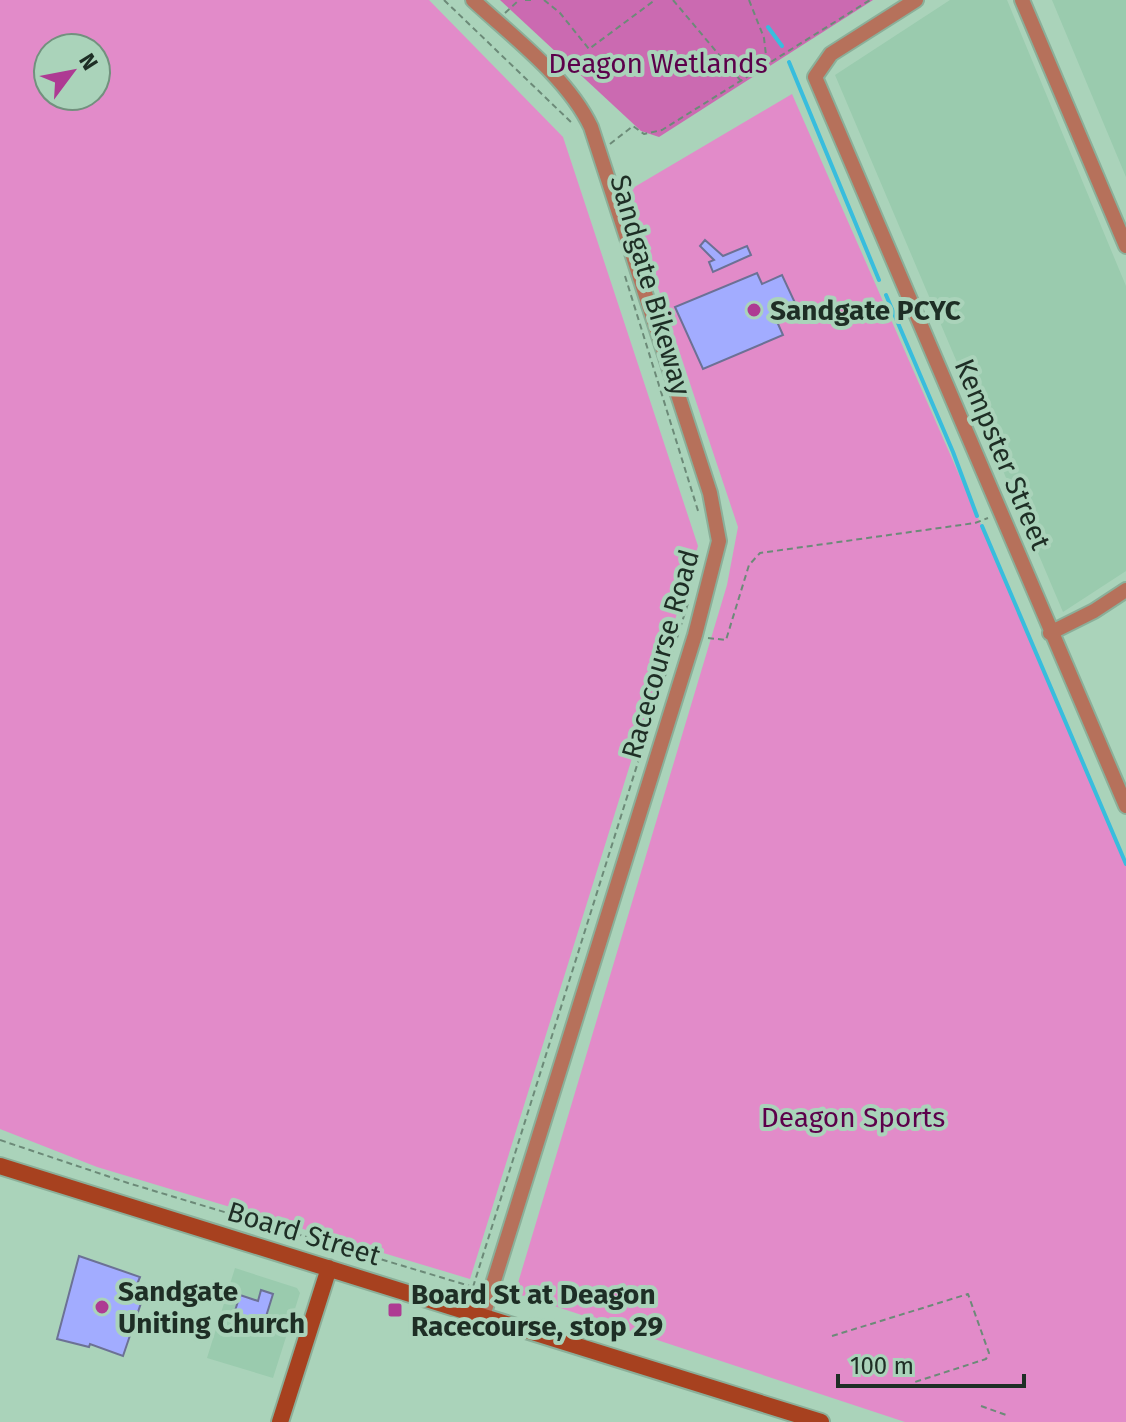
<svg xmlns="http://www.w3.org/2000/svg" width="1126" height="1422" viewBox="0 0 1126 1422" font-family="'Fira Sans',sans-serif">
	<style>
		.built { fill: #9acbae }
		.green { fill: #e28bc9; fill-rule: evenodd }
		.forest { fill: #cb6ab1 }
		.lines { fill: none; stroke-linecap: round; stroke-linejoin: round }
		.stream { stroke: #38bddd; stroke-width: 4 }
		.building { fill: #a2acff; stroke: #6c7195; stroke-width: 2 }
		.street-casing { stroke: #8baf99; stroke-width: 18 }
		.secondary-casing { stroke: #8baf99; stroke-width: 20 }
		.path { stroke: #6c8a78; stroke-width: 2; stroke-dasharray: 6 4; stroke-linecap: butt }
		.street { stroke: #b6715b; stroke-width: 14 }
		.secondary { stroke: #a7411f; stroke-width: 16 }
		.poi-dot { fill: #ae3a93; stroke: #aad3ba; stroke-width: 3 }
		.labels { text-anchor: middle; stroke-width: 8; stroke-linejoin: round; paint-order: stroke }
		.park-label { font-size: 28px; fill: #5c004b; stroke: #aad3ba }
		.street-label { font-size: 28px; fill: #1e2e25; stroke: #aad3ba }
		.poi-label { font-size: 28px; font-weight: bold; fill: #1e2e25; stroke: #aad3ba; text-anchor: start }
	</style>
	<rect width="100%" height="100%" fill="#aad3ba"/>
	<path class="built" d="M 950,0 L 1007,0 L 1126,286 L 1126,571 L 1063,612 L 835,75 Z
		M 1052,0 L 1126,0 L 1126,177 Z
		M 235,1268 L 297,1288 L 300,1293 L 273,1378 L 207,1358 Z"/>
	<path class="green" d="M 0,0 L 429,0 L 563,137 L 698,546 L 470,1279 L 97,1167 L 0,1129 ZM 48,48 L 96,48 L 96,96 L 48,96 Z
		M 792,94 L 1029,634 L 1126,863 L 1126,1422 L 905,1422 L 515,1293 L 727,585 L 738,527 L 626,192 Z"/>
	<path class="forest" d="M 500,0 L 873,0 L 659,137 L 641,131 Z"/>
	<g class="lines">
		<path class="stream" d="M 768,27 L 782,46
			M 789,62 L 879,280
			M 886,295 L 953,452 L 977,516
			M 982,526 L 1126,864"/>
	</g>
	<path class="building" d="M 705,240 L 723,256 L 747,246 L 751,255 L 713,272 L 709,262 L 714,260 L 700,246 Z
		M 757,273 L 762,284 L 782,275 L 796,305 L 774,315 L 783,335 L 703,369 L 675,307 Z
		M 79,1256 L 140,1277 L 131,1299 L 141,1303 L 123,1356 L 90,1344 L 89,1347 L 57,1339 Z
		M 261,1290 L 273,1294 L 264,1323 L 234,1314 L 240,1295 L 258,1301 Z"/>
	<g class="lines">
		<g class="street-casing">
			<path id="street" d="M 473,0 C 513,37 568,78 591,127 L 710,493 L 719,541 L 695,635 L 483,1316
				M 916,0 L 831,54 L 815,77 L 1126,806
				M 1022,0 L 1126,246
				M 1050,633 L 1094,611 L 1126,590"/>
		</g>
		<g class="secondary-casing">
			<path id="secondary" d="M 0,1166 L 821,1422
				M 280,1422 L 329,1268"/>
		</g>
		<path class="path" d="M 444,0 L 573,124
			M 525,0 L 531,0
			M 544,0 L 560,13 L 589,49 L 655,0
			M 673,0 L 741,81
			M 749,0 L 764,38 L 767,64
			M 505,13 L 519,0
			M 610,144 L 633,126 L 644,134 L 662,130 L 870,0
			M 625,276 L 699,514
			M 708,638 L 726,640 L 749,565 L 760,553 L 975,523 L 988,518
			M 0,1140 L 128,1183 L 473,1287
			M 473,1287 L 688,603
			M 832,1336 L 968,1294 L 989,1353 L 986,1359 L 915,1382
			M 981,1406 L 1006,1415"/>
		<use href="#street" class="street"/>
		<use href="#secondary" class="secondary"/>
	</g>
	<g class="poi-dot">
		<circle cx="754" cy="310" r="8"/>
		<circle cx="102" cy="1307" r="8"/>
		<rect x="387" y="1302" width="16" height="16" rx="4"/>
	</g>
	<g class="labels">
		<g class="park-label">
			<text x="658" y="73">Deagon Wetlands</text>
			<text x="853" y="1127">Deagon Sports</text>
		</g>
		<g class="street-label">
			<text transform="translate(651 285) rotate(74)" y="10">Sandgate Bikeway</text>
			<text transform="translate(1003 454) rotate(67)" y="10">Kempster Street</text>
			<text transform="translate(660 654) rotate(-74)" y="10">Racecourse Road</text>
			<text transform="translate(304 1233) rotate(17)" y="10">Board Street</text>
		</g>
		<g class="poi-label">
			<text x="770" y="320">Sandgate PCYC</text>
			<text x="118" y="1301">Sandgate<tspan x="118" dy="32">Uniting Church</tspan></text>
			<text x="411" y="1304">Board St at Deagon<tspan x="411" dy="32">Racecourse, stop 29</tspan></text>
		</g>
	</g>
	<g transform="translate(72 72) rotate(58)"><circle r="38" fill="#aad3ba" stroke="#72917e" stroke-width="2"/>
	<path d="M0-6L14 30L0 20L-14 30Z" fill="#ae3a93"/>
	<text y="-12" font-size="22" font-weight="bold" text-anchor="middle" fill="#1e2e25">N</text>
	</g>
	<path d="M838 1374v12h186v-12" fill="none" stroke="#1e2e25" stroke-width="4"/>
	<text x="850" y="1374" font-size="24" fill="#1e2e25" stroke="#aad3ba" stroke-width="6" paint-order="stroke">100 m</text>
</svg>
